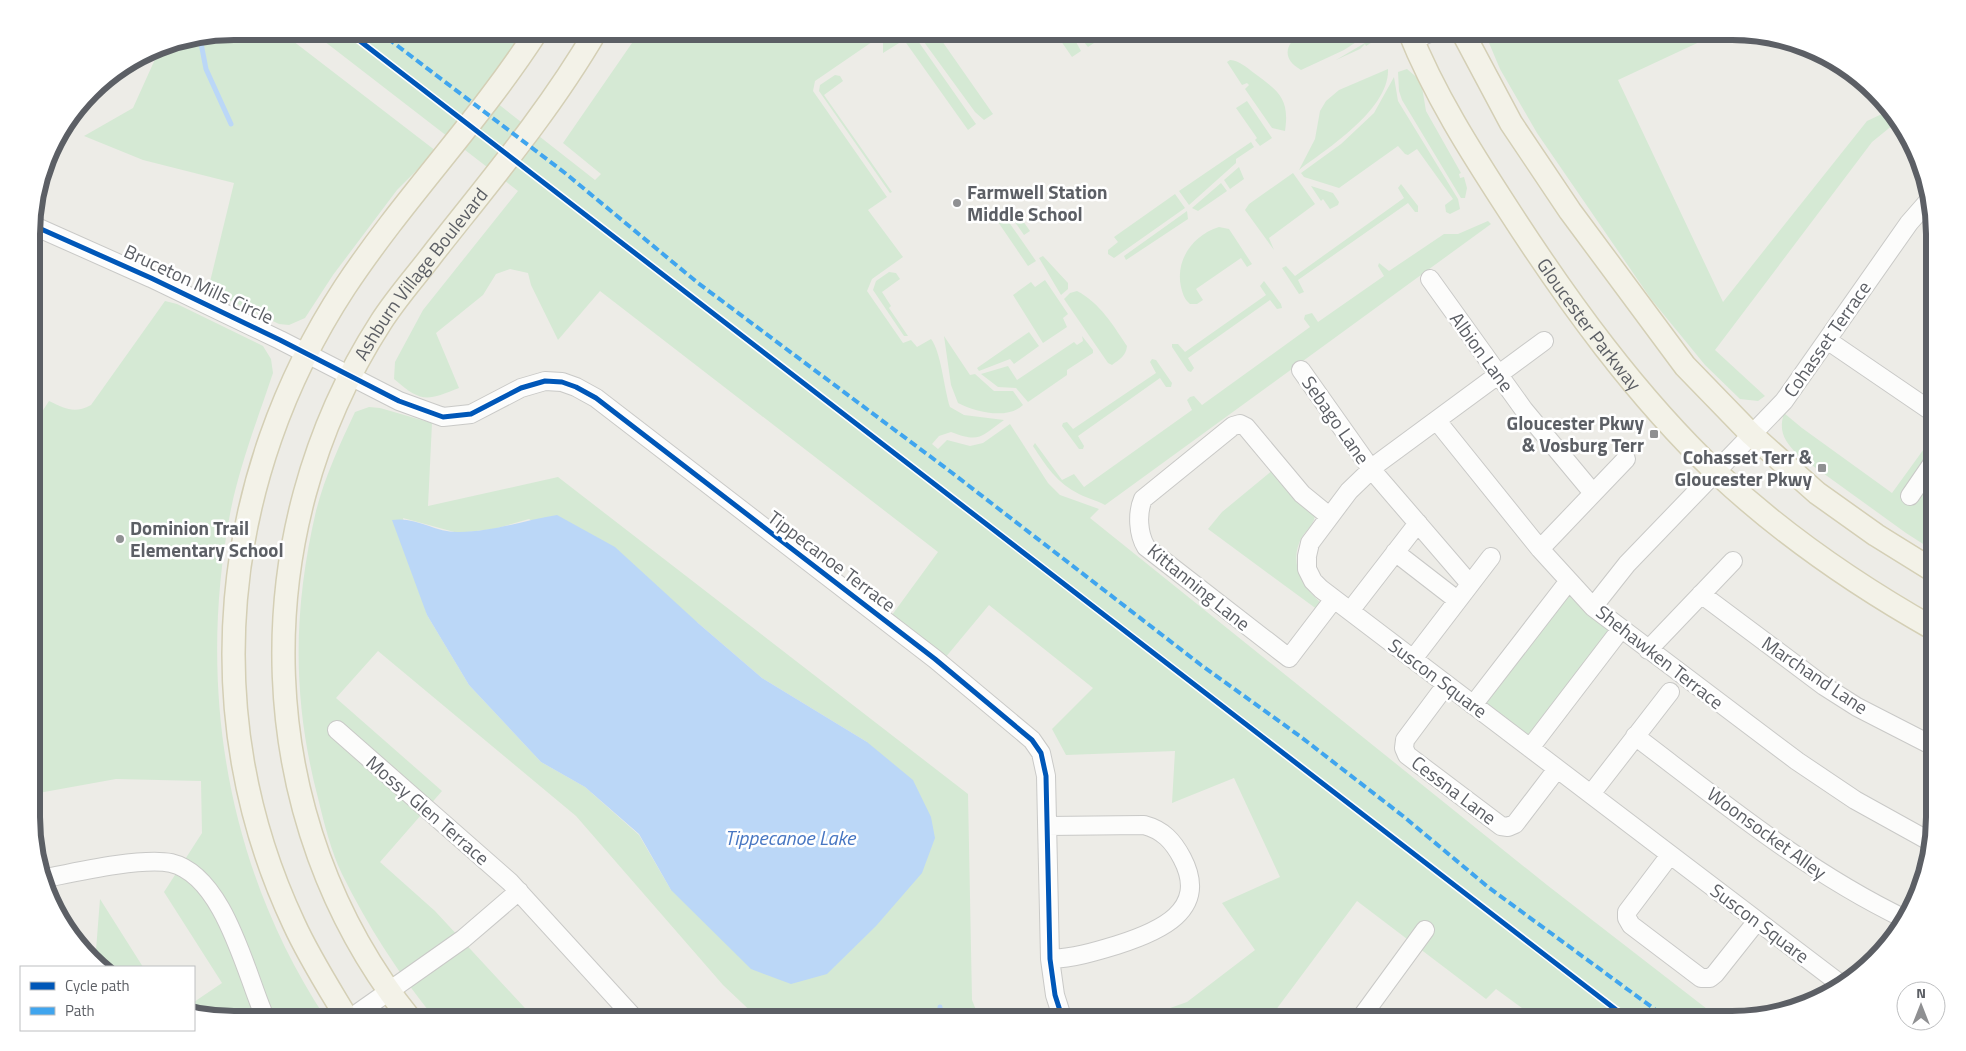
<svg xmlns="http://www.w3.org/2000/svg" width="1966" height="1051" viewBox="0 0 1966 1051" font-family="'Titillium Web',sans-serif">
	<style>
		.green { fill: #d5e9d4; fill-rule: evenodd }
		.water { fill: #bbd7f7 }
		.lines { fill: none; stroke-linecap: round; stroke-linejoin: round }
		.stream { stroke: #bbd7f7; stroke-width: 5 }
		.minor-casing { stroke: #c9c9c7; stroke-width: 20 }
		.major-casing { stroke: #d4cfb5; stroke-width: 25 }
		.minor { stroke: #fcfcfb; stroke-width: 18 }
		.major { stroke: #f3f2e8; stroke-width: 22 }
		.quiet { stroke: #40a5ee; stroke-width: 4; stroke-dasharray: 8 4; stroke-linecap: butt }
		.cycleway-casing { stroke: #fff; stroke-width: 8 }
		.cycleway { stroke: #0057b8; stroke-width: 5 }
		.poi-dot { fill: #8f9092; stroke: #fff; stroke-width: 2 }
		.labels { text-anchor: middle; stroke-width: 5; stroke-linejoin: round; paint-order: stroke }
		.poi-label { font-size: 19px; font-weight: bold; fill: #5c5f65; stroke: #fff; text-anchor: start }
		.street-label { font-size: 19px; fill: #5c5f65; stroke: #fff }
		.water-label { font-size: 20px; font-style: italic; fill: #4776c2; stroke: #fff }
		.rim { fill: none; stroke: #5c5f65; stroke-width: 6 }
	</style>
	<rect width="100%" height="100%" fill="#edece7"/>
	<path class="green" d="M 234,31 L 280,31 L 436,151 L 397,190 L 333,275 L 305,318 L 289,325 L 279,324 L 208,290 L 234,183 L 143,160 L 84,136 L 133,108 L 161,46 Z
		M 311,31 L 529,31 L 483,92 L 595,180 L 601,174 L 563,143 L 632,43 L 637,31 L 888,31 L 815,81 L 813,91 L 887,197 L 868,210 L 903,257 L 872,279 L 867,291 L 903,343 L 911,340 L 917,347 L 931,339 C 941,351 944,389 950,407 L 964,415 L 1004,420 C 980,437 980,443 951,432 L 939,436 L 932,444 L 938,449 L 947,440 L 970,446 L 983,443 L 1010,424 L 1048,483 L 1060,495 L 1099,509 L 1090,518 L 1547,885 L 1720,1019 L 1537,1019 L 1496,989 L 1486,999 L 1357,901 L 1269,1019 L 1149,1019 L 1148,1016 L 1187,1002 L 1255,950 L 1222,903 L 1280,877 L 1234,778 L 1172,803 L 1175,751 L 1066,755 L 1052,729 L 1093,688 L 989,605 L 945,658 L 892,615 L 938,552 L 600,291 L 558,340 L 531,285 L 528,273 L 510,269 L 496,274 L 483,295 L 436,333 L 459,388 C 426,401 422,403 394,379 L 395,362 L 423,310 L 518,191 Z
		M 899,31 L 911,31 L 976,124 L 968,130 L 904,40 L 883,53 L 883,42 Z
		M 916,31 L 935,31 L 993,114 L 984,120 L 975,112 Z
		M 1054,31 L 1070,31 L 1081,51 L 1072,57 Z
		M 1075,31 L 1090,31 L 1097,41 L 1088,47 Z
		M 1303,31 L 1373,31 L 1344,50 L 1301,70 C 1280,58 1286,43 1303,31 Z
		M 1484,31 L 1723,31 L 1618,80 L 1723,302 L 1867,121 L 1884,113 L 1874,92 L 1899,120 L 1872,142 L 1715,350 L 1765,396 L 1758,401 L 1740,399 L 1705,365 L 1651,299 L 1537,133 L 1500,69 Z
		M 1375,37 L 1374,41 L 1366,46 L 1365,44 L 1360,49 L 1336,60 Z
		M 1230,60 C 1240,61 1246,67 1254,73 C 1278,91 1290,98 1285,131 L 1272,128 L 1245,89 L 1249,85 L 1247,83 L 1242,85 L 1227,62 Z
		M 1388,69 C 1390,109 1327,149 1299,170 L 1315,139 L 1320,111 L 1326,101 L 1339,90 Z
		M 1407,69 L 1421,81 L 1426,111 L 1461,173 L 1459,174 L 1460,178 L 1464,177 L 1467,188 L 1465,198 L 1461,198 L 1402,100 L 1399,91 L 1398,72 Z
		M 835,75 L 840,76 L 843,81 L 824,95 L 892,192 L 890,193 L 819,91 L 820,85 Z
		M 1394,77 L 1398,101 L 1458,199 L 1460,209 L 1450,214 L 1446,212 L 1445,205 L 1453,199 L 1417,149 L 1408,155 L 1405,154 L 1398,146 L 1339,188 L 1304,177 L 1301,173 L 1341,144 L 1374,113 Z
		M 1247,101 L 1272,138 L 1260,146 L 1255,140 L 1257,138 L 1236,108 Z
		M 1251,142 L 1254,147 L 1236,159 L 1236,163 L 1189,205 L 1179,191 Z
		M 1239,167 L 1244,179 L 1230,189 L 1224,180 Z
		M 1293,173 L 1315,204 L 1269,238 L 1274,250 L 1245,210 L 1249,204 Z
		M 1221,183 L 1227,191 L 1198,211 L 1192,208 Z
		M 1401,184 L 1418,206 L 1418,212 L 1415,212 L 1408,203 L 1298,280 L 1304,292 L 1299,294 L 1282,268 L 1286,266 L 1295,276 L 1404,198 L 1398,188 Z
		M 1311,186 L 1333,193 L 1339,202 L 1338,205 L 1330,209 L 1323,199 L 1321,201 Z
		M 1175,194 L 1185,208 L 1114,258 L 1108,254 L 1108,250 L 1118,242 L 1114,237 Z
		M 1016,211 L 1030,231 L 1024,235 L 1010,215 Z
		M 1187,211 L 1188,219 L 1126,260 L 1124,256 Z
		M 1006,218 L 1036,261 L 1028,266 L 998,222 Z
		M 1488,221 L 1491,224 L 1105,505 C 1096,500 1087,498 1079,494 C 1058,484 1045,465 1033,446 L 1035,443 L 1062,480 L 1074,474 L 1084,487 L 1192,410 L 1187,400 L 1190,397 L 1194,396 L 1202,405 L 1310,327 L 1304,319 L 1305,315 L 1312,313 L 1318,322 L 1384,276 L 1378,266 L 1379,263 L 1389,271 L 1444,234 L 1458,234 Z
		M 1219,227 L 1229,229 L 1252,264 L 1247,267 L 1241,258 L 1196,289 L 1203,300 L 1197,304 L 1190,304 C 1184,299 1183,294 1181,287 C 1175,260 1193,235 1219,227 Z
		M 1043,256 L 1068,283 L 1068,289 L 1061,295 L 1039,258 Z
		M 889,272 L 896,273 L 900,279 L 882,292 L 891,306 L 889,308 L 908,336 L 904,336 L 873,290 L 876,281 Z
		M 1045,280 L 1068,314 L 1063,318 L 1067,327 L 1043,343 L 1013,295 L 1031,282 L 1035,287 Z
		M 1264,281 L 1281,304 L 1282,308 L 1277,309 L 1270,300 L 1188,358 L 1194,368 L 1191,372 L 1188,371 L 1172,347 L 1172,344 L 1178,344 L 1185,352 L 1266,295 L 1260,286 Z
		M 1077,291 C 1100,303 1113,325 1127,346 C 1126,356 1120,359 1112,365 L 1108,363 L 1064,299 L 1070,293 Z
		M 165,301 L 177,304 L 263,346 L 271,359 L 273,373 C 258,418 239,467 230,514 C 197,689 227,870 327,1020 L 234,1020 L 194,1010 L 194,1002 L 222,983 L 164,892 L 202,833 L 201,781 L 116,779 L 33,794 L 32,427 L 49,401 C 66,409 74,414 91,405 Z
		M 1029,332 L 1039,346 L 1014,364 L 1010,359 L 979,371 L 977,368 Z
		M 944,336 L 970,375 L 975,374 L 994,391 L 1013,391 L 1023,405 C 1007,420 976,412 958,403 L 951,385 Z
		M 1082,336 L 1093,350 L 1093,353 L 1067,370 L 1067,375 L 1028,402 L 1016,388 L 998,387 L 981,374 L 1008,366 L 1017,380 L 1074,342 L 1077,345 L 1083,341 Z
		M 1152,359 L 1156,360 L 1172,383 L 1171,387 L 1166,387 L 1160,378 L 1078,436 L 1084,446 L 1083,449 L 1079,449 L 1062,426 L 1063,423 L 1067,422 L 1073,429 L 1156,373 L 1150,362 Z
		M 369,407 L 380,408 L 432,423 L 428,506 L 558,477 L 968,794 L 972,1000 L 980,1020 L 760,1020 L 723,985 L 576,816 L 378,651 L 336,698 L 442,791 L 380,862 L 435,911 L 536,1020 L 436,1020 C 400,976 367,925 342,874 C 331,851 324,823 318,798 C 292,699 293,610 316,511 C 325,476 340,444 355,412 ZM 403,518 L 458,533 L 494,529 L 529,519 L 698,623 L 762,678 L 867,742 L 671,890 L 639,835 L 585,787 L 541,762 L 469,685 L 427,615 Z
		M 1784,413 L 1802,428 L 1892,493 L 1934,435 L 1934,551 L 1906,533 L 1798,455 C 1785,442 1778,432 1784,413 Z
		M 1274,469 L 1315,514 C 1315,524 1307,529 1302,537 C 1288,562 1302,586 1320,602 L 1318,610 L 1208,529 L 1222,512 Z
		M 1565,594 L 1571,594 L 1609,627 L 1611,633 L 1534,734 L 1525,735 L 1486,705 L 1486,697 Z
		M 100,899 L 143,967 L 99,967 L 95,963 Z"/>
	<path class="water" d="M 557,515 L 615,547 L 698,623 L 762,678 L 867,742 L 913,780 L 931,817 L 935,838 L 922,873 L 876,926 L 827,974 L 791,984 L 751,969 L 671,890 L 639,834 L 585,787 L 541,762 L 469,685 L 427,615 L 392,520 C 416,516 436,533 459,532 C 493,532 525,520 557,515 Z"/>
	<g class="lines">
		<path class="stream" d="M 200,38 L 206,69 L 231,124
			M 940,1007 L 941,1020"/>
		<g class="minor-casing">
			<path id="minor" d="M 1413,40 L 1434,31
				M 32,225 L 151,278 L 280,340 L 399,401 L 443,417 L 471,414 L 521,388 L 545,381 L 562,382 L 576,387 L 596,398 L 935,659 L 1032,740 L 1041,753 L 1046,776 L 1050,959 L 1055,995 L 1063,1020
				M 1430,279 L 1524,410 L 1593,493
				M 1827,340 L 1934,413
				M 1544,341 L 1377,464 L 1349,491 L 1310,543 L 1307,556 L 1307,569 L 1313,581 L 1321,589 L 1843,986
				M 1301,370 L 1371,469 L 1470,584
				M 1437,421 L 1540,549 L 1593,607 L 1797,761 L 1855,800 L 1929,841
				M 1910,496 L 1934,461
				M 1329,516 L 1302,494 L 1246,427 L 1240,424 L 1233,426 L 1143,499 C 1137,513 1138,534 1146,547 L 1289,658 L 1334,599
				M 1540,549 L 1626,459
				M 1395,552 L 1457,600
				M 1701,594 L 1824,686 L 1857,707 L 1935,747
				M 1593,607 L 1627,564 L 1784,401 L 1909,223 L 1930,199
				M 1350,611 L 1418,523
				M 1648,650 L 1733,561
				M 1413,659 L 1491,557
				M 1446,685 L 1405,740 L 1404,748 L 1407,755 L 1501,826 L 1508,827 L 1515,824 L 1557,769
				M 1473,705 L 1568,582
				M 337,730 L 510,882 L 636,1020
				M 1635,736 C 1722,802 1807,872 1905,919
				M 1530,748 L 1621,629
				M 1591,794 L 1670,692
				M 1047,826 L 1144,825 C 1163,830 1173,841 1182,858 C 1210,911 1158,932 1117,945 C 1094,952 1074,958 1050,959
				M 1670,855 L 1627,912 L 1627,918 L 1631,925 L 1701,978 L 1710,978 L 1715,974 L 1757,921
				M 46,878 C 76,872 142,857 171,863 C 222,875 244,966 262,1010
				M 1360,1019 L 1425,930
				M 348,1020 L 463,939 L 519,891"/>
		</g>
		<g class="major-casing">
			<g id="major">
				<path id="s1" d="M 1409,31 C 1434,94 1471,152 1508,209 C 1568,302 1636,396 1717,473 C 1782,534 1856,585 1934,629"/>
				<path d="M 1462,31 L 1511,123 L 1570,211 L 1685,366 L 1751,434 L 1817,493 L 1876,535 L 1934,571"/>
				<path d="M 348,1020 C 329,988 309,957 294,924 C 196,716 220,478 345,287 C 404,198 479,121 537,31"/>
				<path id="s2" d="M 411,1020 C 250,820 243,536 381,322 C 397,297 417,275 435,251 C 491,180 550,110 596,31"/>
			</g>
		</g>
		<use href="#minor" class="minor"/>
		<use href="#major" class="major"/>
		<path class="quiet" d="M 378,31 L 565,173 L 698,283 L 951,472 L 1201,665 L 1301,737 L 1403,816 L 1488,887 L 1668,1019"/>
		<g class="cycleway-casing">
			<path id="cycleway" d="M 347,31 L 1628,1019
				M 32,225 L 151,278 L 280,340 L 399,401 L 443,417 L 471,414 L 521,388 L 545,381 L 562,382 L 576,387 L 596,398 L 935,659 L 1032,740 L 1041,753 L 1046,776 L 1050,959 L 1055,995 L 1063,1020"/>
		</g>
		<use href="#cycleway" class="cycleway"/>
	</g>
	<g class="poi-dot">
		<circle cx="957" cy="203" r="5"/>
		<rect x="1649" y="429" width="10" height="10" rx="2.5"/>
		<rect x="1817" y="463" width="10" height="10" rx="2.5"/>
		<circle cx="120" cy="539" r="5"/>
	</g>
	<g class="labels">
		<g class="poi-label">
			<text x="967" y="199">Farmwell Station<tspan x="967" dy="22">Middle School</tspan></text>
			<text x="1644" y="430" text-anchor="end">Gloucester Pkwy<tspan x="1644" dy="22">&amp; Vosburg Terr</tspan></text>
			<text x="1812" y="464" text-anchor="end">Cohasset Terr &amp;<tspan x="1812" dy="22">Gloucester Pkwy</tspan></text>
			<text x="130" y="535">Dominion Trail<tspan x="130" dy="22">Elementary School</tspan></text>
		</g>
		<g class="street-label">
			<text dy="7" stroke="none"><textPath href="#s2" startOffset="808">Ashburn Village Boulevard</textPath></text>
			<text transform="translate(199 284) rotate(25)" y="7">Bruceton Mills Circle</text>
			<text dy="7" stroke="none"><textPath href="#s1" startOffset="345">Gloucester Parkway</textPath></text>
			<text transform="translate(1827 339) rotate(-55)" y="7">Cohasset Terrace</text>
			<text transform="translate(1482 352) rotate(54)" y="7">Albion Lane</text>
			<text transform="translate(1336 420) rotate(55)" y="7">Sebago Lane</text>
			<text transform="translate(832 561) rotate(37)" y="7">Tippecanoe Terrace</text>
			<text transform="translate(1199 587) rotate(39)" y="7">Kittanning Lane</text>
			<text transform="translate(1660 657) rotate(38)" y="7">Shehawken Terrace</text>
			<text transform="translate(1815 675) rotate(34)" y="7">Marchand Lane</text>
			<text transform="translate(1438 678) rotate(37)" y="7">Suscon Square</text>
			<text transform="translate(1454 790) rotate(37)" y="7">Cessna Lane</text>
			<text transform="translate(428 810) rotate(41)" y="7">Mossy Glen Terrace</text>
			<text transform="translate(1767 833) rotate(36)" y="7">Woonsocket Alley</text>
			<text transform="translate(1760 923) rotate(37)" y="7">Suscon Square</text>
		</g>
		<g class="water-label">
			<text x="790" y="845">Tippecanoe Lake</text>
		</g>
	</g>
	<path d="M0 0H1966V1051H0ZM234 40H1732A194 194 0 0 1 1926 234V817A194 194 0 0 1 1732 1011H234A194 194 0 0 1 40 817V234A194 194 0 0 1 234 40Z" fill="#fff" fill-rule="evenodd"/>
	<path class="rim" d="M234 40H1732A194 194 0 0 1 1926 234V817A194 194 0 0 1 1732 1011H234A194 194 0 0 1 40 817V234A194 194 0 0 1 234 40Z"/>
	<rect x="20" y="966" width="175" height="65" fill="#ffffff" stroke="#bebfc1"/>
	<rect x="30" y="982" width="25" height="8" fill="#0057b8" stroke="#bebfc1"/>
	<text x="65" y="991" font-size="15" fill="#5c5f65">Cycle path</text>
	<rect x="30" y="1007" width="25" height="8" fill="#40a5ee" stroke="#bebfc1"/>
	<text x="65" y="1016" font-size="15" fill="#5c5f65">Path</text>
	<g transform="translate(1921 1006)"><circle r="24" fill="#ffffff" stroke="#bebfc1"/>
	<path d="M0-4L9 19L0 12L-9 19Z" fill="#8f9092"/>
	<text y="-8" font-size="14" font-weight="bold" text-anchor="middle" fill="#5c5f65">N</text>
	</g>
</svg>
